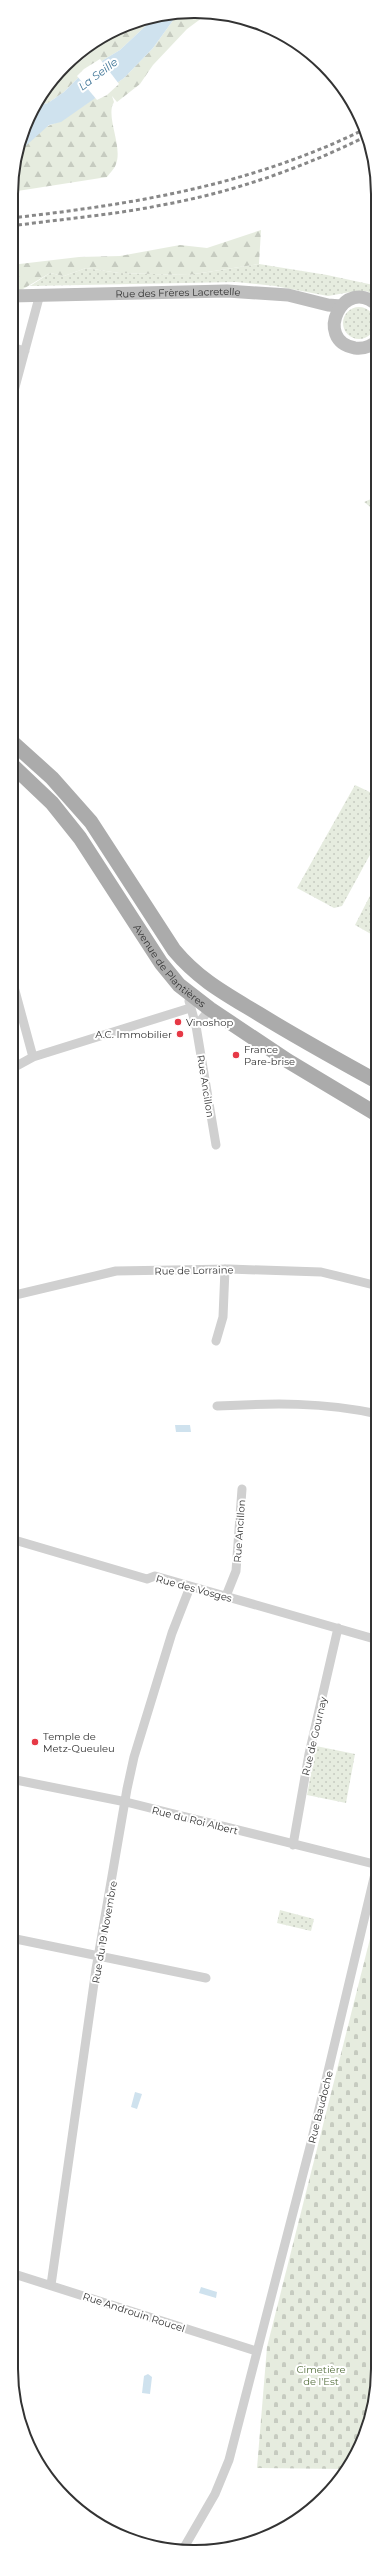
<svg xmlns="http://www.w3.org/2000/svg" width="389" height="2563" viewBox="0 0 389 2563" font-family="Montserrat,sans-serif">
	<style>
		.grass { fill: url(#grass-dots) }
		.forest { fill: url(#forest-firs) }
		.cemetery { fill: url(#cemetery-stones) }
		.water { fill: #cfe2ee }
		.pier { fill: #fff }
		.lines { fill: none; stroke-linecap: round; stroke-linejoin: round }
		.minor { stroke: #d0d0d0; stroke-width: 9 }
		.secondary { stroke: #bdbdbd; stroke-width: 13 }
		.primary { stroke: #ababab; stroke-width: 15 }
		.rail { stroke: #888; stroke-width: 3; stroke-dasharray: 4 3; stroke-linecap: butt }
		.poi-dot { fill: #e63946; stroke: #fff; stroke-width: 1.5 }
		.labels { text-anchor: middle; stroke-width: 4; stroke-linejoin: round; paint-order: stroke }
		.street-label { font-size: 10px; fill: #333; stroke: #fff }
		.poi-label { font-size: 10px; fill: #333; stroke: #fff; text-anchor: start }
		.park-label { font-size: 10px; fill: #56703f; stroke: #fff }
		.water-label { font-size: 11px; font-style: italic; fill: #3f7597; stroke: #fff }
		.rim { fill: none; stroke: #333; stroke-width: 2 }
	</style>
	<defs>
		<pattern id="grass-dots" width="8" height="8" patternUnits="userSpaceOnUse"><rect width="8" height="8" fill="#e6ecdf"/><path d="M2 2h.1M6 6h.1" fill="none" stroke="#c6cbc0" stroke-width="1.8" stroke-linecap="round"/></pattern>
		<pattern id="forest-firs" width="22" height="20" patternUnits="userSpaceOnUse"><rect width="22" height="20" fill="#e6ecdf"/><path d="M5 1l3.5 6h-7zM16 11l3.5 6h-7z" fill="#c6cbc0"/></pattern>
		<pattern id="cemetery-stones" width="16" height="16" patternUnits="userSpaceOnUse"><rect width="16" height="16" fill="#e6ecdf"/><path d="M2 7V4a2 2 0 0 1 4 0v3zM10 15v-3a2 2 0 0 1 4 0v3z" fill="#c6cbc0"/></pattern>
	</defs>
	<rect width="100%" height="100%" fill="#fff"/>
	<path class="grass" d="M 259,264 L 327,275 L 378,286 L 378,296 L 366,291 L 356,291 L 328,296 L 275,286 L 236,282 L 30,286 L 50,273 L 64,276 L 86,268 L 119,273 L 188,275 Z
		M343 323a16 16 0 1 1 32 0a16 16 0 1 1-32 0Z
		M 378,496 L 378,513 L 364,502 Z
		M 355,785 L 378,796 L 378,840 L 342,906 L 334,908 L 297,888 Z
		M 378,880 L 378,938 L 355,925 Z
		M 316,1746 L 355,1754 L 346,1803 L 307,1795 Z
		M 280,1910 L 314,1919 L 311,1931 L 277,1923 Z"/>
	<path class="forest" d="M 207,11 L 210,12 L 187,29 L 153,65 L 140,84 L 117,102 L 112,96 L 114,102 C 105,116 123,146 116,164 C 115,168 110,173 107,177 L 11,192 C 11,160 29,130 61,121 L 124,78 L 153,48 L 174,19 L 181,15 Z
		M 154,18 L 120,50 L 85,71 L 64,92 L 48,103 L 36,106 L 62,72 L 82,60 L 112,34 L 136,21 Z
		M 261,230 L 259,264 L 188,275 L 119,273 L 86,268 L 64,276 L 50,273 L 18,292 L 11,292 L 11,265 L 79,257 L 120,256 L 180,245 L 207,248 Z"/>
	<path class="cemetery" d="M 378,1907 L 378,2381 L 359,2449 L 344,2469 L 257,2468 L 267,2347 Z"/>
	<path class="water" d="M 181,15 L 174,19 L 153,48 L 124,78 L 61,122 L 49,125 L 20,151 L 30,113 L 36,106 L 48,103 L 64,92 L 85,71 L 120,50 L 154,18 Z
		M 175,1425 L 190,1425 L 191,1432 L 176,1432 Z
		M 135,2092 L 142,2094 L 137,2109 L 131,2107 Z
		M 201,2287 L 217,2292 L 216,2298 L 199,2293 Z
		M 148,2374 L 152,2377 L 150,2394 L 142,2393 L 144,2376 Z"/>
	<path class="pier" d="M 100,59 L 119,84 L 107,95 L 97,100 L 77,76 L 84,69 Z"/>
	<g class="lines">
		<path class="minor" d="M 11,347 L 25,351
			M 11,402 L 40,294
			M 11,976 L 33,1057
			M 189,1001 L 196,1026 L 216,1145
			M 196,1026 L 210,1009
			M 11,1069 L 33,1057 L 190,1008
			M 11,1296 L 116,1271 L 229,1269 L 321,1272 L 378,1286
			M 216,1341 L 223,1317 L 225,1269
			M 217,1406 C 273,1403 323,1402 378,1414
			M 11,1539 L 147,1579 L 155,1576 L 378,1640
			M 226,1596 L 236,1571 L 242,1489
			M 11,1779 L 126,1802 L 378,1865
			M 293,1845 L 309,1754 L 338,1628
			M 11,1938 L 206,1978
			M 11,2273 L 256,2351
			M 51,2285 L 96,1969 L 127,1789 L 134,1757 L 172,1633 L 190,1587
			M 182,2551 L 215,2494 L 229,2460 L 311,2143 L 378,1861"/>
		<g class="secondary">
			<path id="s1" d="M 11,296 L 227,291 L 288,295 L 328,305 L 341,306"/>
			<path d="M 378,306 C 344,273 312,341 355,348 C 364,349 371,347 378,340"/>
		</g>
		<g class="primary">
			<path d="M 11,741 L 52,778 L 91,822 L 174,950 C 199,980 226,994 259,1014 C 298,1038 338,1060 378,1082"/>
			<path id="s2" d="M 11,764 L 52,803 L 80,838 L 161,963 L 179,985 L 210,1009 L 288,1061 L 378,1115"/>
		</g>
		<path class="rail" d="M 11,218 C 136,204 251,185 365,129
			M 11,226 C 62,219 113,215 162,205 C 234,192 302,168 367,136"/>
	</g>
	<g class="poi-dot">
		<circle cx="178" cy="1022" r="4"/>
		<circle cx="180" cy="1034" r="4"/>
		<circle cx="236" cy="1055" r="4"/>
		<circle cx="35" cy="1742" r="4"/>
	</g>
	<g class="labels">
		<g class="street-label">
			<text dy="4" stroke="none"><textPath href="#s1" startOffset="167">Rue des Frères Lacretelle</textPath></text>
			<text dy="4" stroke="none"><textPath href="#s2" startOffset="258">Avenue de Plantières</textPath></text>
			<text transform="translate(206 1086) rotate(81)" y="4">Rue Ancillon</text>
			<text transform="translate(194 1270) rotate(-1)" y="4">Rue de Lorraine</text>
			<text transform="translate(239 1531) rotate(-86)" y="4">Rue Ancillon</text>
			<text transform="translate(194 1588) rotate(15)" y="4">Rue des Vosges</text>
			<text transform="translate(314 1736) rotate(-77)" y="4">Rue de Gournay</text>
			<text transform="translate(195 1820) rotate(14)" y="4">Rue du Roi Albert</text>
			<text transform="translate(104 1932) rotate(-80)" y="4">Rue du 19 Novembre</text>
			<text transform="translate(320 2107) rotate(-76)" y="4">Rue Baudoche</text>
			<text transform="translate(134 2312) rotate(18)" y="4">Rue Androuin Roucel</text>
		</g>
		<g class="poi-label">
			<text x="186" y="1026">Vinoshop</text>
			<text x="172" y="1038" text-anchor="end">A.C. Immobilier</text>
			<text x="244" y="1053">France<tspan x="244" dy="12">Pare-brise</tspan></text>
			<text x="43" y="1740">Temple de<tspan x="43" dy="12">Metz-Queuleu</tspan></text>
		</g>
		<g class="park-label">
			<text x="321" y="2373">Cimetière<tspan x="321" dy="12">de l'Est</tspan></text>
		</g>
		<g class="water-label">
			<text transform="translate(98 74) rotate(-37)" y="4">La Seille</text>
		</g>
	</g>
	<path d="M0 0H389V2563H0ZM194 18H195A176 176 0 0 1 371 194V2369A176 176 0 0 1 195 2545H194A176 176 0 0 1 18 2369V194A176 176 0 0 1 194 18Z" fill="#fff" fill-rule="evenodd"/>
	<path class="rim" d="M194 18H195A176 176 0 0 1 371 194V2369A176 176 0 0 1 195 2545H194A176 176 0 0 1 18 2369V194A176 176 0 0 1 194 18Z"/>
</svg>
